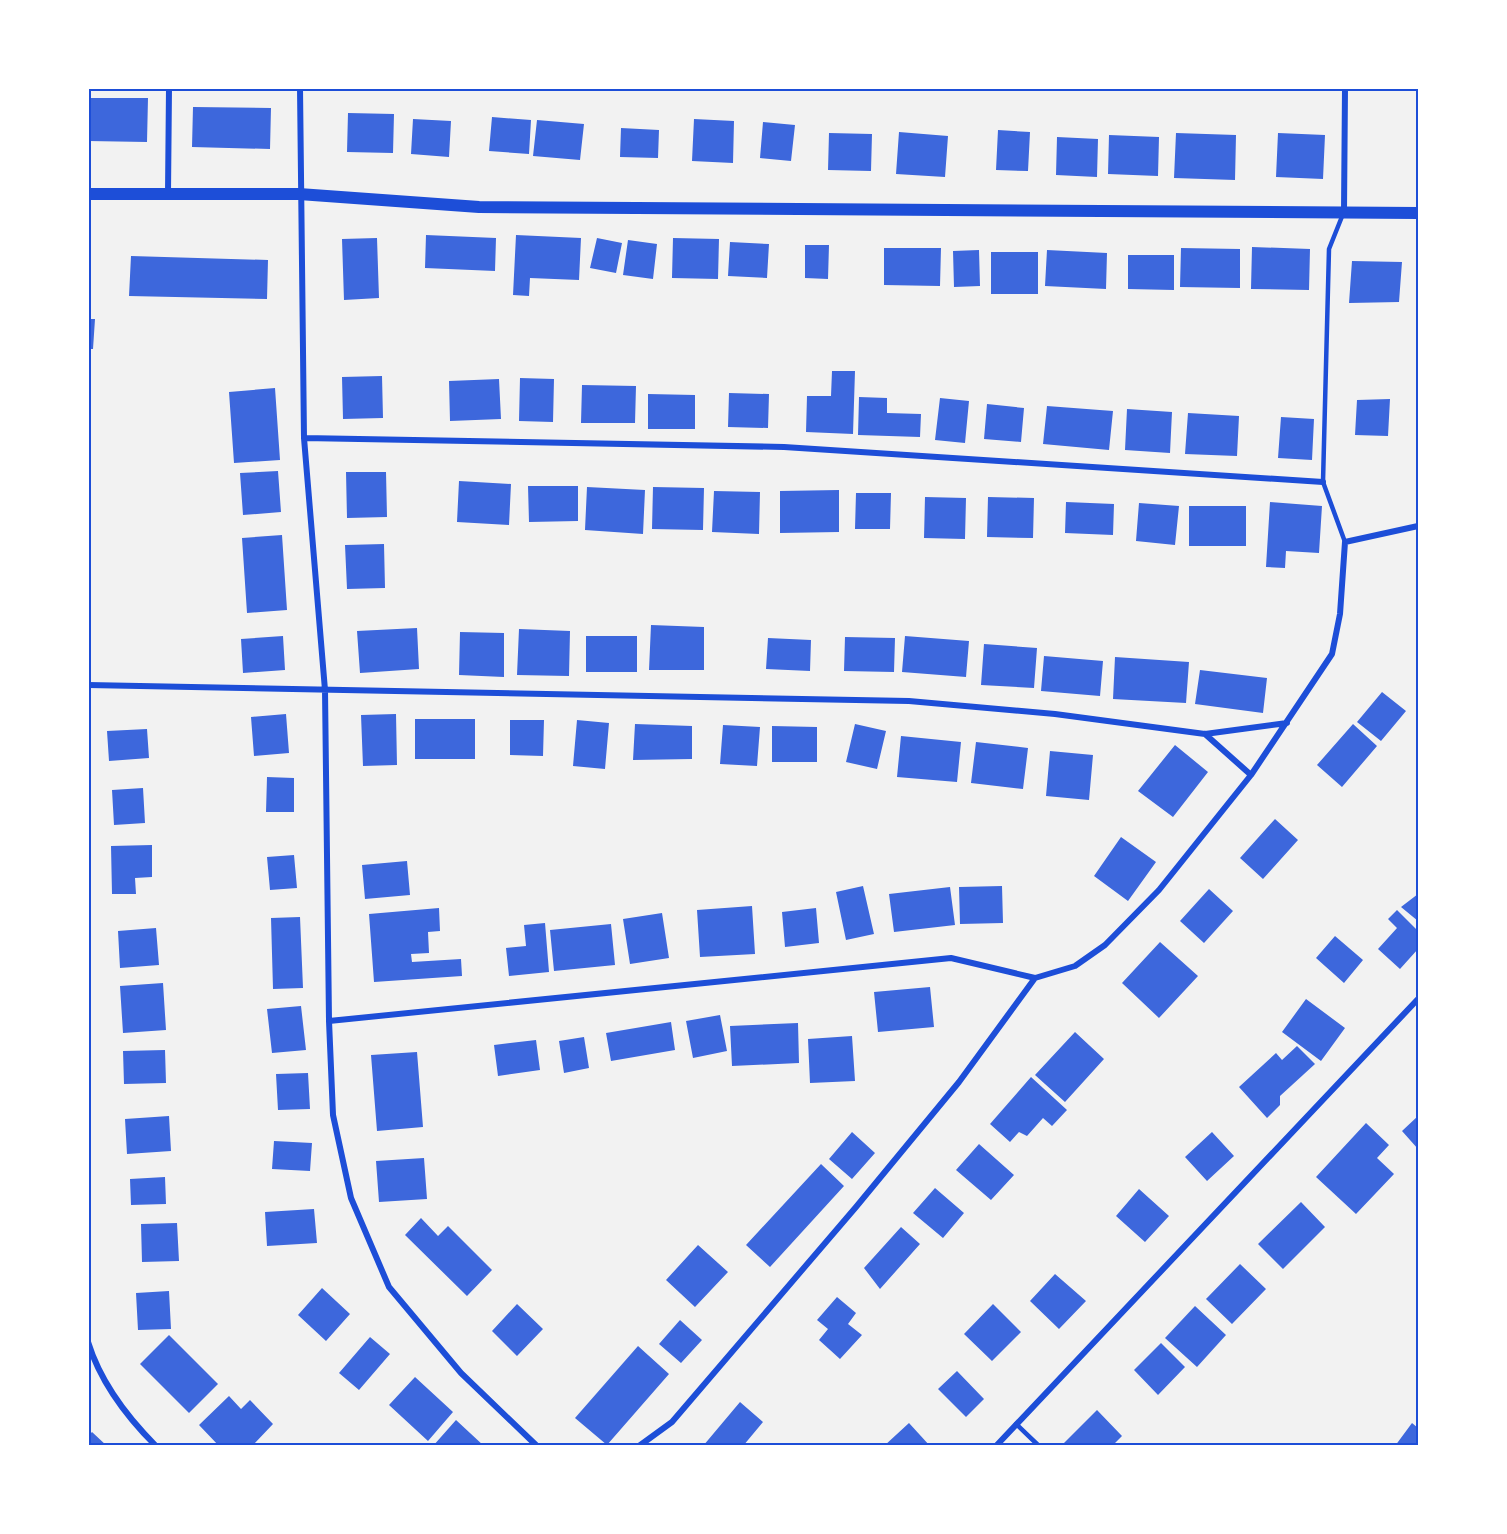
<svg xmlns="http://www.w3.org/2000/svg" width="1507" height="1534" viewBox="0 0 1507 1534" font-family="Ubuntu,sans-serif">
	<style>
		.building { fill: #3d67dc }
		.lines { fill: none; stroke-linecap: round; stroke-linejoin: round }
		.service { stroke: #1d4ed8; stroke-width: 4.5 }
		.minor { stroke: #1d4ed8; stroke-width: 6 }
		.secondary { stroke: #1d4ed8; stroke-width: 12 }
		.neatline { fill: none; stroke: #1d4ed8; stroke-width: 2 }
	</style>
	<rect width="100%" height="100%" fill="#f2f2f2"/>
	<path class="building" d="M 88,98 L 148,98 L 147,142 L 88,141 Z
		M 193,107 L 271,108 L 270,149 L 192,147 Z
		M 348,113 L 394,114 L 393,153 L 347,152 Z
		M 492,117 L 531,120 L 529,154 L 489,151 Z
		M 413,119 L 451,121 L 449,157 L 411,154 Z
		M 694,119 L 734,121 L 733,163 L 692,161 Z
		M 537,120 L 584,124 L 580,160 L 533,156 Z
		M 763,122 L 795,125 L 791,161 L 760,158 Z
		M 621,128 L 659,130 L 658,158 L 620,157 Z
		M 998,130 L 1030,132 L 1028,171 L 996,170 Z
		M 899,132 L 948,136 L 945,177 L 896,174 Z
		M 829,133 L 872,134 L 871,171 L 828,170 Z
		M 1176,133 L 1236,135 L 1235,180 L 1174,178 Z
		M 1278,133 L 1325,135 L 1323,179 L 1276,177 Z
		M 1109,135 L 1159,137 L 1158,176 L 1108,174 Z
		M 1057,137 L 1098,139 L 1097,177 L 1056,175 Z
		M 426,235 L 496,238 L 495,271 L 425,268 Z
		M 516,235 L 581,238 L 579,280 L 530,278 L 529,296 L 513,295 Z
		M 377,238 L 379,298 L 344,300 L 342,239 Z
		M 597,238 L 622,243 L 616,273 L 590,268 Z
		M 673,238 L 719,239 L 718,279 L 672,278 Z
		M 628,240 L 657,244 L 653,279 L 623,275 Z
		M 730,242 L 769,244 L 767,278 L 728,276 Z
		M 805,245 L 829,245 L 828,279 L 805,278 Z
		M 1252,247 L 1310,249 L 1309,290 L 1251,289 Z
		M 884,248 L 941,248 L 940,286 L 884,285 Z
		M 1181,248 L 1240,249 L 1240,288 L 1180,287 Z
		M 979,250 L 980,286 L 954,287 L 953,251 Z
		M 1047,250 L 1107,253 L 1106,289 L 1045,286 Z
		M 991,252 L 1038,252 L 1038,294 L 991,294 Z
		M 1128,255 L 1174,255 L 1174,290 L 1128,289 Z
		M 131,256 L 268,260 L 267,299 L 129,296 Z
		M 1352,261 L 1402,262 L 1399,302 L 1349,303 Z
		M 88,319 L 95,319 L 93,349 L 88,349 Z
		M 832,371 L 855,371 L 853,434 L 806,432 L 807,396 L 831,396 Z
		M 382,376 L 383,418 L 343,419 L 342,377 Z
		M 520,378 L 554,379 L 553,422 L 519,421 Z
		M 499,379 L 501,419 L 450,421 L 449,381 Z
		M 582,385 L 636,386 L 635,423 L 581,423 Z
		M 275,388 L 280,460 L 234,463 L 229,392 Z
		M 729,393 L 769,394 L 768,428 L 728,427 Z
		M 648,394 L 695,395 L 695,429 L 648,429 Z
		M 859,397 L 887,398 L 887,413 L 921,414 L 920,437 L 858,435 Z
		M 940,398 L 969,401 L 965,443 L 935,440 Z
		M 1390,399 L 1388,436 L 1355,435 L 1357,400 Z
		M 987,404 L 1024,408 L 1021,442 L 984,439 Z
		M 1047,406 L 1113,411 L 1109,450 L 1043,444 Z
		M 1127,409 L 1172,412 L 1170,453 L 1125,450 Z
		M 1188,413 L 1239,416 L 1237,456 L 1185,454 Z
		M 1281,417 L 1314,419 L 1312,460 L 1278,458 Z
		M 278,471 L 281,512 L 243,515 L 240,473 Z
		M 346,472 L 386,472 L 387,517 L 347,518 Z
		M 459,481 L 511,484 L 509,525 L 457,522 Z
		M 528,486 L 578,486 L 578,521 L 529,522 Z
		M 587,487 L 645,490 L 643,534 L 585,530 Z
		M 653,487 L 704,488 L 703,530 L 652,529 Z
		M 839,490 L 839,532 L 780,533 L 780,491 Z
		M 714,491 L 760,492 L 759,534 L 712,532 Z
		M 856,493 L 891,493 L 890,529 L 855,529 Z
		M 925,497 L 966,498 L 965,539 L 924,538 Z
		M 988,497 L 1034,498 L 1033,538 L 987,537 Z
		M 1066,502 L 1114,504 L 1113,535 L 1065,533 Z
		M 1270,502 L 1322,506 L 1319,553 L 1286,551 L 1285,568 L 1266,567 Z
		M 1139,503 L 1179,506 L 1175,545 L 1136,541 Z
		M 1189,506 L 1246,506 L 1246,546 L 1189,546 Z
		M 282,535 L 287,610 L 247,613 L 242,538 Z
		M 384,544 L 385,588 L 347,589 L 345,545 Z
		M 651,625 L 704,627 L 704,670 L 649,670 Z
		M 417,628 L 419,669 L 360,673 L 357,631 Z
		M 519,629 L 570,631 L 569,676 L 517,675 Z
		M 460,632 L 504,633 L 504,677 L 459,675 Z
		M 283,636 L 285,670 L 243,673 L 241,639 Z
		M 586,636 L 637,636 L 637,672 L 586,672 Z
		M 905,636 L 969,641 L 966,677 L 902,672 Z
		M 845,637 L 895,638 L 894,672 L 844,671 Z
		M 768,638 L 811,640 L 810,671 L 766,669 Z
		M 984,644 L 1037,648 L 1034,688 L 981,685 Z
		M 1044,656 L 1103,661 L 1100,696 L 1041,691 Z
		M 1115,657 L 1189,662 L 1186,703 L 1113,699 Z
		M 1200,670 L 1267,678 L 1263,713 L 1195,704 Z
		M 1382,692 L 1406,711 L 1381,741 L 1357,722 Z
		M 286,714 L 289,753 L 254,756 L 251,717 Z
		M 396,714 L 397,765 L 363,766 L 361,715 Z
		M 415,719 L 475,719 L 475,759 L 415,759 Z
		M 510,720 L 544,720 L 543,756 L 510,755 Z
		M 577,720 L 609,723 L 605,769 L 573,766 Z
		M 635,724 L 692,726 L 692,759 L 633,760 Z
		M 855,724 L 886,731 L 877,769 L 846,762 Z
		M 1353,724 L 1377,746 L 1342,787 L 1317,765 Z
		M 723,725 L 760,727 L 757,766 L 720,764 Z
		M 772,726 L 817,727 L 817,762 L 772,762 Z
		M 147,729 L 149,758 L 109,761 L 107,731 Z
		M 901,736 L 961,742 L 957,782 L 897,777 Z
		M 976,742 L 1028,748 L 1023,789 L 971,783 Z
		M 1175,745 L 1208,772 L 1173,817 L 1138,791 Z
		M 1050,751 L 1093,755 L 1089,800 L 1046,796 Z
		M 267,777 L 294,778 L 294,812 L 266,812 Z
		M 143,788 L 145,823 L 114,825 L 112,790 Z
		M 1275,819 L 1298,840 L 1263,879 L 1240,858 Z
		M 1121,837 L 1156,862 L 1128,901 L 1094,876 Z
		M 152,845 L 152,877 L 135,878 L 136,894 L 112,894 L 111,846 Z
		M 294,855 L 297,888 L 270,890 L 267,857 Z
		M 407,861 L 410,895 L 365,899 L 362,865 Z
		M 863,886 L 874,934 L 846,940 L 836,892 Z
		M 1002,886 L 1003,923 L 960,924 L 959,887 Z
		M 950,887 L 955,925 L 894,932 L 889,894 Z
		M 1209,889 L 1233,911 L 1204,943 L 1180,921 Z
		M 1418,894 L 1418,921 L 1401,907 Z
		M 752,906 L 755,954 L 700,957 L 697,910 Z
		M 439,908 L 440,931 L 428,932 L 429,953 L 411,954 L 412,962 L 461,959 L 462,976 L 374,982 L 369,914 Z
		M 816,908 L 819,943 L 785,947 L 782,912 Z
		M 1397,910 L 1418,931 L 1418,949 L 1400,969 L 1378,949 L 1397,928 L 1388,919 Z
		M 662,913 L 669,958 L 630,964 L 623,919 Z
		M 300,917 L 303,988 L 273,989 L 271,918 Z
		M 545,923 L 549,972 L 509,976 L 506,948 L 526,946 L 524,925 Z
		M 611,924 L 615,965 L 554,971 L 550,930 Z
		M 156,928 L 159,965 L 120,968 L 118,931 Z
		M 1335,936 L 1363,960 L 1344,983 L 1316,958 Z
		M 1160,942 L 1198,976 L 1159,1018 L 1122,983 Z
		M 163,983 L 166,1030 L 123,1033 L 120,986 Z
		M 930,987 L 934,1027 L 878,1032 L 874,992 Z
		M 1306,999 L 1345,1028 L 1321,1061 L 1282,1032 Z
		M 301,1006 L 306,1050 L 272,1053 L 267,1009 Z
		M 720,1015 L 727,1051 L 693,1058 L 686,1021 Z
		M 671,1022 L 675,1050 L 611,1061 L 606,1033 Z
		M 798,1023 L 799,1063 L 732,1066 L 730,1026 Z
		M 1075,1032 L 1104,1059 L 1065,1102 L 1035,1075 Z
		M 852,1036 L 855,1081 L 810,1083 L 808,1039 Z
		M 584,1037 L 589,1068 L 564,1073 L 559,1041 Z
		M 536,1040 L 540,1070 L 498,1076 L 494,1045 Z
		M 1297,1046 L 1315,1064 L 1280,1096 L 1280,1105 L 1267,1118 L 1239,1087 L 1276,1053 L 1282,1060 Z
		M 165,1050 L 166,1083 L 124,1084 L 123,1051 Z
		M 417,1052 L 423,1127 L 377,1131 L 371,1055 Z
		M 308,1073 L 310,1109 L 278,1110 L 276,1074 Z
		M 1031,1077 L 1067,1110 L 1052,1126 L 1043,1118 L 1027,1136 L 1019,1132 L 1010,1142 L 990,1124 Z
		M 169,1116 L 171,1151 L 127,1154 L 125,1119 Z
		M 1418,1116 L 1418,1149 L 1402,1131 Z
		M 1366,1123 L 1389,1145 L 1377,1158 L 1394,1174 L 1356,1214 L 1316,1177 Z
		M 852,1132 L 875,1153 L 852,1179 L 829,1159 Z
		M 1212,1132 L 1234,1156 L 1207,1181 L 1185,1157 Z
		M 274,1141 L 312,1143 L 310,1171 L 272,1169 Z
		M 979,1144 L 1014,1175 L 991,1200 L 956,1170 Z
		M 424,1158 L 427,1199 L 379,1202 L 376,1161 Z
		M 821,1164 L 844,1186 L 770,1267 L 746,1245 Z
		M 165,1177 L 166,1204 L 131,1205 L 130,1179 Z
		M 935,1188 L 964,1213 L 943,1238 L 913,1213 Z
		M 1139,1189 L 1169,1216 L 1145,1242 L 1116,1216 Z
		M 1301,1202 L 1325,1227 L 1283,1269 L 1258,1244 Z
		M 314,1209 L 317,1243 L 267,1246 L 265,1212 Z
		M 421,1218 L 438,1236 L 448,1226 L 492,1270 L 467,1296 L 405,1235 Z
		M 177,1223 L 179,1261 L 142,1262 L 141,1224 Z
		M 901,1227 L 920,1244 L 880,1289 L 864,1268 Z
		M 698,1245 L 728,1272 L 695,1307 L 666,1280 Z
		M 1240,1264 L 1266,1289 L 1232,1324 L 1206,1299 Z
		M 1055,1274 L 1086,1301 L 1059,1329 L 1030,1301 Z
		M 322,1288 L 350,1314 L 326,1341 L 298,1315 Z
		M 169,1291 L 171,1329 L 138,1330 L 136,1293 Z
		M 837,1297 L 856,1313 L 848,1324 L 862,1335 L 840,1359 L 819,1340 L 828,1329 L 817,1320 Z
		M 517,1304 L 543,1329 L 517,1356 L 492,1331 Z
		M 993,1304 L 1021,1332 L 992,1361 L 964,1334 Z
		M 1195,1306 L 1226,1335 L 1197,1367 L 1165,1338 Z
		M 680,1320 L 702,1340 L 681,1363 L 659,1344 Z
		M 169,1335 L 218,1384 L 189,1413 L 140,1364 Z
		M 370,1337 L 390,1354 L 359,1390 L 339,1373 Z
		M 1161,1343 L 1185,1367 L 1158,1395 L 1134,1370 Z
		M 638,1346 L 669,1374 L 607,1445 L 575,1418 Z
		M 957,1371 L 984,1399 L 966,1417 L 938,1389 Z
		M 415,1377 L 453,1412 L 428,1441 L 389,1405 Z
		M 229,1396 L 241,1409 L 250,1400 L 273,1424 L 252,1446 L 219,1446 L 199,1425 Z
		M 740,1402 L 763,1422 L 743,1446 L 703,1446 Z
		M 1097,1410 L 1122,1436 L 1112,1446 L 1061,1446 Z
		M 456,1420 L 484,1446 L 433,1446 Z
		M 909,1423 L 930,1446 L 884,1446 Z
		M 1412,1423 L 1418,1428 L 1418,1446 L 1395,1446 Z
		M 92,1432 L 107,1446 L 88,1446 L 88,1436 Z"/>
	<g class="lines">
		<path class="service" d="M 1343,214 L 1329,249 L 1323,482 L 1345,542
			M 1016,1424 L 1039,1446"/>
		<path class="minor" d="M 300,88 L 304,438 L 325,690 L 329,1021 L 333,1115 L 351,1198 L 389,1287 L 461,1373 L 537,1446
			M 168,193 L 169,88
			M 1344,211 L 1345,88
			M 304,438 L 784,447 L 1323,482
			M 88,685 L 909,701 L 1055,714 L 1205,734 L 1287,723
			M 1205,734 L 1251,775
			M 329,1021 L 951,958 L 1035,978
			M 88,1342 C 100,1381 127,1417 156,1446
			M 639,1446 L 672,1422 L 856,1207 L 959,1082 L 1035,978 L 1075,966 L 1105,945 L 1159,890 L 1251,775 L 1332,654 L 1340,614 L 1345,542 L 1418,526
			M 996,1446 L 1418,999"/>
		<path class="secondary" d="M 88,194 L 299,194 L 479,207 L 1418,213"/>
	</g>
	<rect width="1507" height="1534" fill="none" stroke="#ffffff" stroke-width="180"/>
	<rect x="90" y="90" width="1327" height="1354" class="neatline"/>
</svg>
